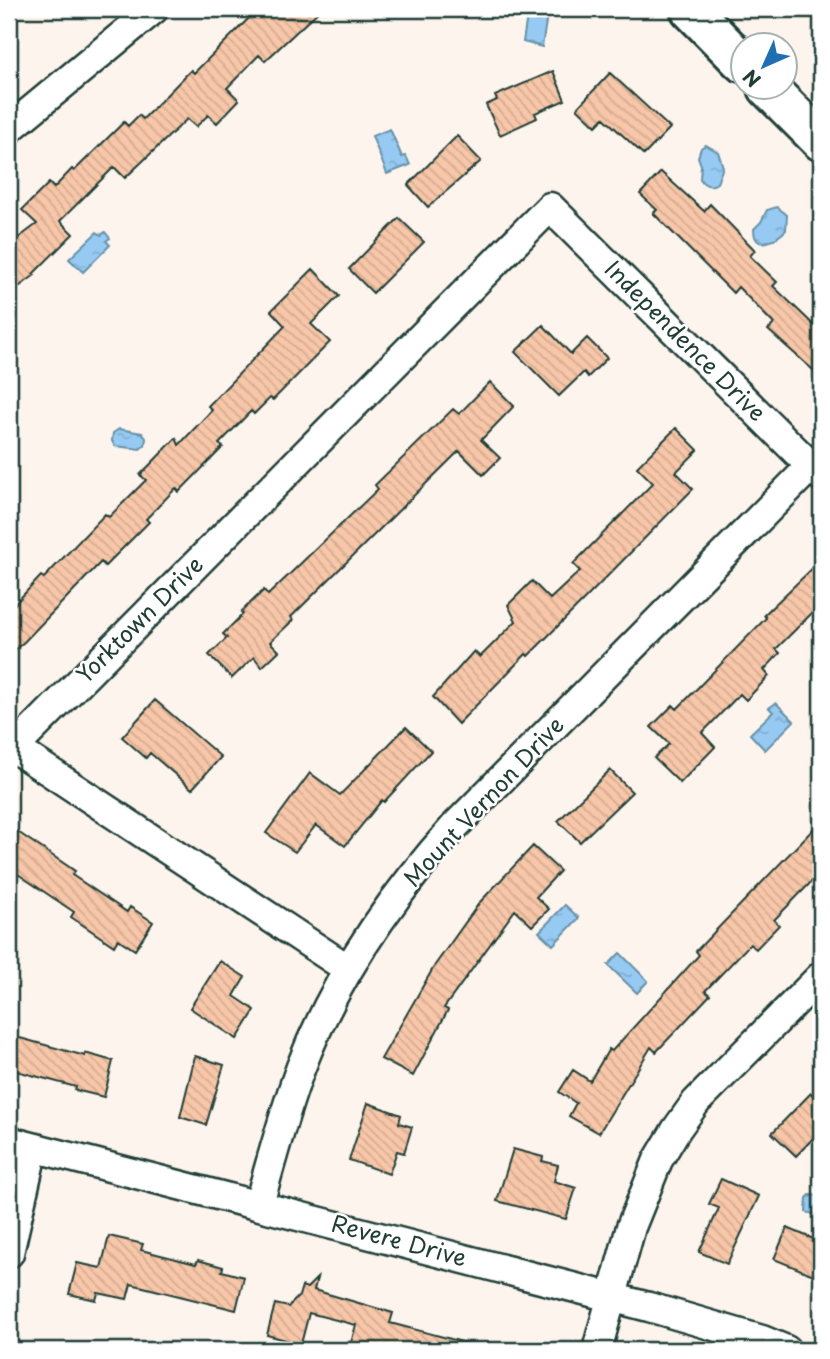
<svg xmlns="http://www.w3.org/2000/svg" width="830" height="1359" viewBox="0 0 830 1359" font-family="'Playpen Sans',sans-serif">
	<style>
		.water { fill: url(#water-ripples); stroke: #6692a7; stroke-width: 2 }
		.building { fill: url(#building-back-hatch); stroke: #1f3d34; stroke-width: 2 }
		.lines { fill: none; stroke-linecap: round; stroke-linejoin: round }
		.street-casing { stroke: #1f3d34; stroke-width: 33 }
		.secondary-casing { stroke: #1f3d34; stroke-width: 44 }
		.street { stroke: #fff; stroke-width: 28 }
		.secondary { stroke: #fff; stroke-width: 38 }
		.labels { text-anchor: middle; stroke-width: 5; stroke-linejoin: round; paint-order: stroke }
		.street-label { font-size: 23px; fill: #1f3d34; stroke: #fff }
	</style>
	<defs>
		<pattern id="water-ripples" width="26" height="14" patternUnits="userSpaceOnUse" patternTransform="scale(1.75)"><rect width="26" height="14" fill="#96caf3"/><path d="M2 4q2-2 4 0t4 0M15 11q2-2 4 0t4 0" fill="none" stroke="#81aed1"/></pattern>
		<pattern id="building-back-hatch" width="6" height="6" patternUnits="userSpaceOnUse" patternTransform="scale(1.75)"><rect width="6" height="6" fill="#f8c6a8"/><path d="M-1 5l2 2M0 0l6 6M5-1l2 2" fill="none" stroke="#d4ab91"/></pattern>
	</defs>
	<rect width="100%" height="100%" fill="#fef4ee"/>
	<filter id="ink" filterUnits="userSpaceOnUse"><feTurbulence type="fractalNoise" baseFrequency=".0143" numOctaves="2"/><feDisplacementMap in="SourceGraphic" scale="14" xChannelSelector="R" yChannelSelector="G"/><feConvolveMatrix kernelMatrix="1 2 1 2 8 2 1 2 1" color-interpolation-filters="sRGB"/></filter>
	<g filter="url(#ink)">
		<path class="water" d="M 528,9 L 548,9 L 542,47 L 523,42 Z
			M 390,129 L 402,157 L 406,156 L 410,165 L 387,174 L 372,136 Z
			M 706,145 L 718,152 L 723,167 L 717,183 C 710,188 704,185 700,179 L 701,165 L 698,157 L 701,148 Z
			M 777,207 L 787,215 L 786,230 C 776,240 754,253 754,229 L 761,222 L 767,210 Z
			M 97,232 L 101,235 L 105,232 L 110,238 L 106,241 L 110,245 L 83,272 L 69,259 Z
			M 119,429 L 142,433 L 146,438 L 145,445 L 140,449 L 115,446 L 112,441 L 113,433 Z
			M 776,703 L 794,721 L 765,750 L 750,734 L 773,712 L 769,708 Z
			M 565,905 L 579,918 L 553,945 L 539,932 Z
			M 620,953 L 648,981 L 637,993 L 608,965 Z
			M 810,1195 L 821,1196 L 821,1216 L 806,1212 L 807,1198 Z"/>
		<path class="building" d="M 258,9 L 321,9 L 265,61 L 259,55 L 227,88 L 239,100 L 217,123 L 208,115 L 196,127 L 187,119 L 125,178 L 114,167 L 60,221 L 73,234 L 33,274 L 35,275 L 9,294 L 9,245 L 37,224 L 22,210 L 49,183 L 54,188 L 72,169 L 74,171 L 124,122 L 128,126 L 139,115 L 143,119 L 191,70 L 194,73 Z
			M 553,71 L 565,100 L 535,113 L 537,118 L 500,135 L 486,105 L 497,100 L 495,96 Z
			M 610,73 L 670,128 L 644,155 L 604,118 L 596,126 L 577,108 Z
			M 457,136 L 481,161 L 428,207 L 408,185 Z
			M 661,172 L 704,211 L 710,204 L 755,250 L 750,256 L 777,282 L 773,286 L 821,332 L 821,377 L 768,330 L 774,324 L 738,287 L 733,293 L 653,213 L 657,210 L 640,194 Z
			M 399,218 L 424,242 L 373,293 L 349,269 Z
			M 313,269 L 339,296 L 311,324 L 330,342 L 273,400 L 270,398 L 254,414 L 251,411 L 219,444 L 223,447 L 179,492 L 176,488 L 146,519 L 149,522 L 105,566 L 101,562 L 24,642 L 9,654 L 9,610 L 41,576 L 44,578 L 105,514 L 109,517 L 146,480 L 140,475 L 176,438 L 179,445 L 212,410 L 208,406 L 285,326 L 271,311 Z
			M 543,325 L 571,354 L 587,338 L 607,358 L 588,377 L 584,372 L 559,396 L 515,352 Z
			M 490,382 L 514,406 L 481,440 L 500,458 L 483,475 L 459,451 L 291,617 L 293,620 L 270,642 L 279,651 L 262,667 L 254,657 L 232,678 L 209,655 L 227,638 L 223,634 L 243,614 L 241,612 L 264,590 L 268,595 L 378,489 L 375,485 L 453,409 L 459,414 Z
			M 676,428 L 698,450 L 676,472 L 693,489 L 583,601 L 528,656 L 526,654 L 458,724 L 433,697 L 474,651 L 480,657 L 516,621 L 508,605 L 532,581 L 550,599 L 580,571 L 573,564 L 653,483 L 637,467 Z
			M 821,560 L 821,604 L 776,649 L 780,653 L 764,670 L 769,676 L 746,700 L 740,694 L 702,733 L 715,747 L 680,783 L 654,758 L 669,744 L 651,727 L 673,705 L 677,709 L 766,618 L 764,615 Z
			M 155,700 L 221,757 L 192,789 L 150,753 L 146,758 L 122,737 Z
			M 406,727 L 431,751 L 384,802 L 382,800 L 345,846 L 316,825 L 295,852 L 266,833 L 310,773 L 340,795 Z
			M 610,770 L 632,792 L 580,842 L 558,821 Z
			M 821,821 L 821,872 L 774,920 L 779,925 L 756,949 L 750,944 L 705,991 L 710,995 L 656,1052 L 651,1047 L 599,1133 L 569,1116 L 576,1103 L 559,1092 L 573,1070 L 590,1081 L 609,1049 L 612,1051 L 699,955 L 696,951 Z
			M 9,826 L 75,871 L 72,875 L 127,912 L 130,907 L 153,922 L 135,950 L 118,939 L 114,946 L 71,917 L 74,912 L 9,868 Z
			M 533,846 L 560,871 L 536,897 L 549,909 L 532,926 L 515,910 L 444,1008 L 448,1010 L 413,1076 L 381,1059 L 435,965 L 480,902 Z
			M 220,961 L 245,977 L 234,996 L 255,1010 L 237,1039 L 190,1008 Z
			M 9,1035 L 85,1056 L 85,1053 L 113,1061 L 104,1097 L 75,1090 L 76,1087 L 9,1069 Z
			M 195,1056 L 224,1065 L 206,1125 L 180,1117 Z
			M 811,1093 L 821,1103 L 821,1130 L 796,1156 L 772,1133 Z
			M 368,1103 L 401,1115 L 399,1123 L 412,1127 L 404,1153 L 397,1151 L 389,1174 L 349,1160 Z
			M 513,1149 L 543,1157 L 542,1161 L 558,1165 L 554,1181 L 576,1188 L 566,1219 L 497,1201 Z
			M 721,1179 L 759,1196 L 727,1264 L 699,1252 L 719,1208 L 709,1204 Z
			M 787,1228 L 821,1242 L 821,1278 L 774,1259 Z
			M 109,1236 L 143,1244 L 141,1250 L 196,1264 L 198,1260 L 223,1267 L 222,1271 L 244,1277 L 236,1310 L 131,1284 L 127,1299 L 98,1293 L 96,1300 L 69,1294 L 77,1263 L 101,1268 Z
			M 317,1278 L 314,1290 L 393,1313 L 390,1323 L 470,1344 L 469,1350 L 349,1350 L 356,1325 L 309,1313 L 301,1344 L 267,1335 L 275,1304 L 288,1307 L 299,1296 L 302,1286 L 307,1288 Z"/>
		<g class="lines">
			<g class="street-casing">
				<path id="street" d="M 9,129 L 154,9
					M 348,969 L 14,748 L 550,207 L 821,476
					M 9,1141 L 649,1307 L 762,1340 L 786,1350
					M 259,1204 C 272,1158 284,1112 301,1067 C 335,978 391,897 455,826 L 811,466
					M 9,1253 L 33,1148
					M 597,1350 L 631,1227 L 658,1160 L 676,1130 L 696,1102 L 821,976"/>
			</g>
			<g class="secondary-casing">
				<path id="secondary" d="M 690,9 L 742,62
					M 768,88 L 821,141"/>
			</g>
			<use href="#street" class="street"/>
			<use href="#secondary" class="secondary"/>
		</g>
	</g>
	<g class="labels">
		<g class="street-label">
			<text transform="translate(685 341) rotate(45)" y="8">Independence Drive</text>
			<text transform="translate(140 620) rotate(-45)" y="8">Yorktown Drive</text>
			<text transform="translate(484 802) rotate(-47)" y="8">Mount Vernon Drive</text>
			<text transform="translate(399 1241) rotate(15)" y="8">Revere Drive</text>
		</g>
	</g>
	<rect width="830" height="1359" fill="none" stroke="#fff" stroke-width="35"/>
	<rect x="18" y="18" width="795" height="1324" fill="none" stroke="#1f3d34" stroke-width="2.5" filter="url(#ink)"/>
	<g transform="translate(764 66) rotate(225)"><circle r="33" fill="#ffffff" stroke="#a5b1ae" stroke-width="2"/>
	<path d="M0-5L12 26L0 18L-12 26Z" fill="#1f6fb2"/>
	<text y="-10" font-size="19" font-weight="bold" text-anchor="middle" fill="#1f3d34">N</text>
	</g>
</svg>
